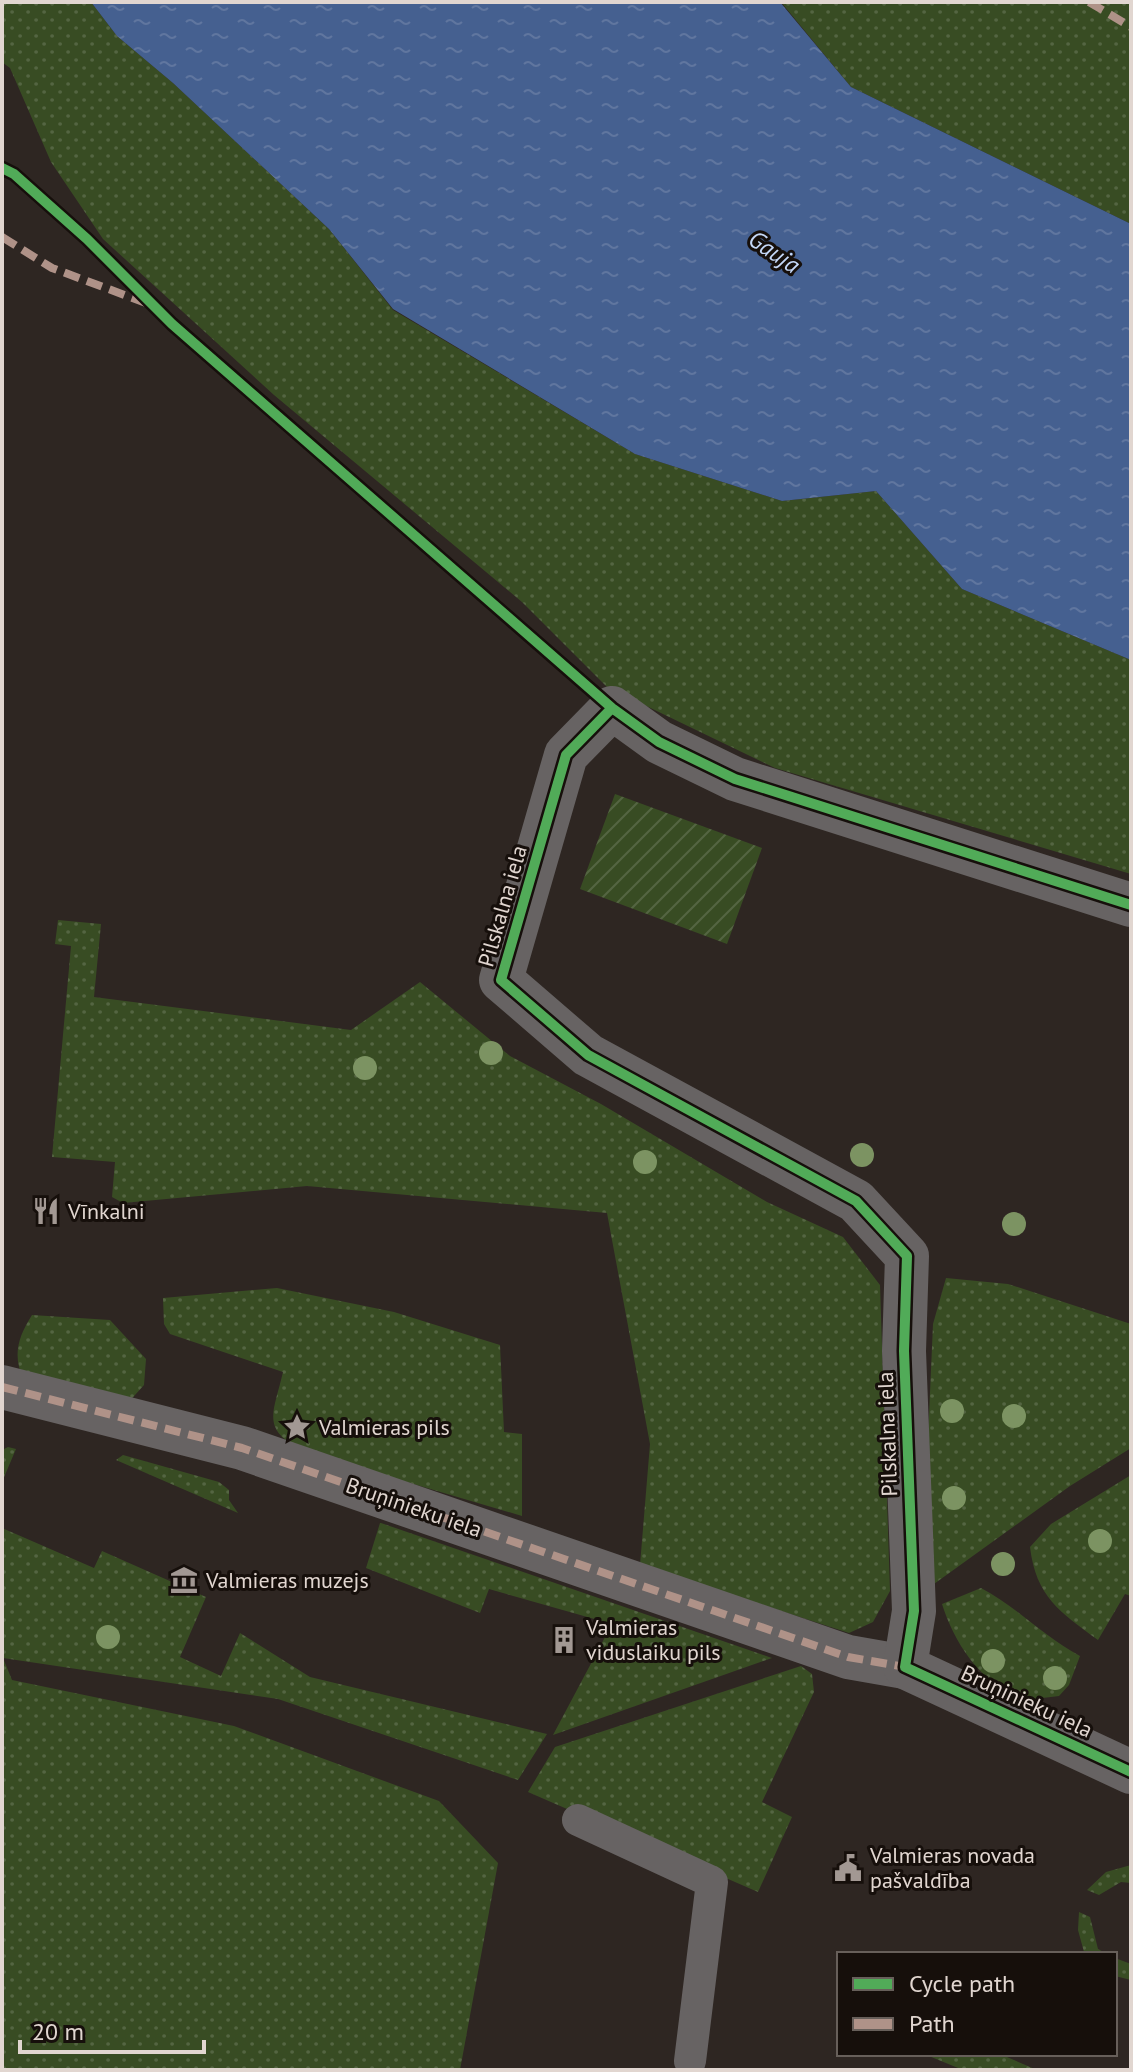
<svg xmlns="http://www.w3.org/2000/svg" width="1133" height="2072" viewBox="0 0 1133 2072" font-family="'PT Sans',sans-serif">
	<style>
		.grass { fill: url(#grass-dots) }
		.garden { fill: url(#garden-furrows) }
		.water { fill: url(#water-ripples) }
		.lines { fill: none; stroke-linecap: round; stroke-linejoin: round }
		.service { stroke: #676363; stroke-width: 32 }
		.pedestrian { stroke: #676363; stroke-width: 44 }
		.minor { stroke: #676363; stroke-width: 44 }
		.quiet { stroke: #af9288; stroke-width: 8; stroke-dasharray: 16 8; stroke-linecap: butt }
		.cycleway-casing { stroke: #160f0b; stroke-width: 15 }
		.cycleway { stroke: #51ab58; stroke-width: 10 }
		.tree { fill: #7c9362 }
		.labels { text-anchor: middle; stroke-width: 6; stroke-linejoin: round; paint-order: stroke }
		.street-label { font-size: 22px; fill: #e1d6d0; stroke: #160f0b }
		.poi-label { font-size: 22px; fill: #e1d6d0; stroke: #160f0b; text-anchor: start }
		.water-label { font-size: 24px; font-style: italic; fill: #c4d7f7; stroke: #160f0b }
	</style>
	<defs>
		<pattern id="grass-dots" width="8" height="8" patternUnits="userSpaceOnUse" patternTransform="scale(2)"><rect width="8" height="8" fill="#384c23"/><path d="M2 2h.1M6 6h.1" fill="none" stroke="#546542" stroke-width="1.8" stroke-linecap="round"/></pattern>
		<pattern id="garden-furrows" width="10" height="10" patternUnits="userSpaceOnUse" patternTransform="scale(2)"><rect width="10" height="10" fill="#384c23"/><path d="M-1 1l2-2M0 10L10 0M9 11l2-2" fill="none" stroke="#546542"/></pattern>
		<pattern id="water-ripples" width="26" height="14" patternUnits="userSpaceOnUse" patternTransform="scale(2)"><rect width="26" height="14" fill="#456090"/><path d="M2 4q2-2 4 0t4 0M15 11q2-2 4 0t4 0" fill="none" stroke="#60769f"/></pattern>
	</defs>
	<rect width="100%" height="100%" fill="#2e2622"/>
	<path class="grass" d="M 2,2 L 91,2 L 117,36 L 173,83 L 329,229 L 393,310 L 635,454 L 782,501 L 876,491 L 962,589 L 1131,660 L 1131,874 L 775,768 L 607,687 L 522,602 L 274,395 L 103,239 L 51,162 L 10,68 L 2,62 Z
		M 781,2 L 1131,2 L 1131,224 L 851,87 Z
		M 58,920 L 101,924 L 94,997 L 351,1030 L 420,982 L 510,1056 L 601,1104 L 767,1202 L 843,1237 L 880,1285 L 890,1591 L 873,1622 L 849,1633 L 640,1565 L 650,1444 L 607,1213 L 307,1186 L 123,1203 L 112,1197 L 115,1162 L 52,1157 L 71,946 L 55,944 Z
		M 946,1278 L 1008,1284 L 1131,1324 L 1131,1448 L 1070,1486 L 927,1589 L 924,1531 L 933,1324 Z
		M 277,1288 L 394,1312 L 500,1345 L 504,1432 L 522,1434 L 522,1516 L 305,1452 C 260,1429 273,1415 283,1372 L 170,1334 L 164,1324 L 163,1298 Z
		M 32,1315 L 110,1320 L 146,1359 L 144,1385 L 126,1405 L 24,1380 C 12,1356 18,1337 32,1315 Z
		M 8,1447 L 16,1449 L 2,1482 L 2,1450 Z
		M 123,1455 L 219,1482 L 229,1490 L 229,1500 L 238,1513 L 116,1460 Z
		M 1131,1475 L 1131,1596 L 1125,1594 L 1098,1640 C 1060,1612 1036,1597 1030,1547 L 1051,1524 Z
		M 380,1523 L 381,1523 L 772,1658 L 553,1735 L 612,1624 L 489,1589 L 480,1613 L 366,1568 Z
		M 2,1528 L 94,1568 L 102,1551 L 206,1597 L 180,1657 L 221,1676 L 240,1633 L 310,1677 L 547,1734 L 518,1780 L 278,1699 L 3,1658 L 12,1680 L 234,1726 L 439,1801 L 498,1863 L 460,2070 L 2,2070 Z
		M 981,1588 C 1017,1607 1044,1637 1080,1656 L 1069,1685 L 1059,1696 C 1049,1697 1036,1700 1027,1698 C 984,1690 954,1643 942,1604 Z
		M 801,1666 L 812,1674 L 814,1692 L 762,1802 L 792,1817 L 758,1892 L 528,1792 L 555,1747 Z
		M 1131,1865 L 1131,1883 L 1121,1882 L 1099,1895 L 1087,1890 L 1106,1872 Z
		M 1079,1912 L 1090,1917 L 1098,1949 L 1107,1954 L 1084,1952 L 1078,1930 Z
		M 1115,1958 L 1131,1964 L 1131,1980 L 1115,1976 Z
		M 924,2054 L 1000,2054 L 1037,2070 L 963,2070 Z"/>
	<path class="garden" d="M 615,794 L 762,848 L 727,944 L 580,889 Z"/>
	<path class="water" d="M 91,2 L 780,2 L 851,87 L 1131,224 L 1131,660 L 962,589 L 876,491 L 782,501 L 635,454 L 393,309 L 329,229 L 173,83 L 117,36 Z"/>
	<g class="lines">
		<path class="service" d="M 578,1820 L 712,1882 L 690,2061"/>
		<path class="pedestrian" d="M 2,1387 L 242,1448 L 848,1657 L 905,1667"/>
		<path class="minor" d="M 1131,905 L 735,779 L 659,742 L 612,708 L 566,755 L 501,980 L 588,1055 L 856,1201 L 907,1256 L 904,1351 L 914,1611 L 905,1667 L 1131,1772"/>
		<path class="quiet" d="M 1089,2 L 1131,27
			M 2,237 L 52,268 L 146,303
			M 2,1387 L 242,1448 L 848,1657 L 905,1667"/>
		<g class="cycleway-casing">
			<path id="cycleway" d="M 2,168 L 14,174 L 87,239 L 172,324 L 612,708 L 659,742 L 735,779 L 1131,905
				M 612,708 L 566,755 L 501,980 L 588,1055 L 856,1201 L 907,1256 L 904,1351 L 914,1611 L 905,1667 L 1131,1772"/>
		</g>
		<use href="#cycleway" class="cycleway"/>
	</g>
	<g class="tree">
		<circle cx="491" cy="1053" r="12"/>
		<circle cx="365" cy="1068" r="12"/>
		<circle cx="862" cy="1155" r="12"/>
		<circle cx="645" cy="1162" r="12"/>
		<circle cx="1014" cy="1224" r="12"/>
		<circle cx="952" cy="1411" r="12"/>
		<circle cx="1014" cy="1416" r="12"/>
		<circle cx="954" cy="1498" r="12"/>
		<circle cx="1100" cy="1541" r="12"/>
		<circle cx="1003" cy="1564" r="12"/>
		<circle cx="108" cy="1637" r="12"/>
		<circle cx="993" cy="1661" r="12"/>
		<circle cx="1055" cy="1678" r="12"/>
	</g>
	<defs>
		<g id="restaurant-bare" transform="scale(2.16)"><path d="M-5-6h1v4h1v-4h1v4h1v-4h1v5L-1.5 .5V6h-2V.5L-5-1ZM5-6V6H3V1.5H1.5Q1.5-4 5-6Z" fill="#a29893" stroke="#160f0b" stroke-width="2.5" paint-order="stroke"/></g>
		<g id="sight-bare" transform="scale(2.16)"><path d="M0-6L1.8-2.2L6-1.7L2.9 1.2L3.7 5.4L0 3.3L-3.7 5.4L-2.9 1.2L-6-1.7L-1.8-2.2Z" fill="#a29893" stroke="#160f0b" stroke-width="2.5" paint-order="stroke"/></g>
		<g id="museum-bare" transform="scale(2.16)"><path d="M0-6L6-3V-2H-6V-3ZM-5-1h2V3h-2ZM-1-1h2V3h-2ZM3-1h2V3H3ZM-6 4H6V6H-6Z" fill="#a29893" stroke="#160f0b" stroke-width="2.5" paint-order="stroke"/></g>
		<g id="building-bare" transform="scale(2.16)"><path d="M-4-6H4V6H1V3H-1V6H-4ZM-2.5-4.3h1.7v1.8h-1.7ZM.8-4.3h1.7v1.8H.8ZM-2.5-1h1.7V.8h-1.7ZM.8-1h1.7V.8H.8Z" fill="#a29893" stroke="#160f0b" stroke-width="2.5" paint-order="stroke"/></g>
		<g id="civic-bare" transform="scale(2.16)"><path d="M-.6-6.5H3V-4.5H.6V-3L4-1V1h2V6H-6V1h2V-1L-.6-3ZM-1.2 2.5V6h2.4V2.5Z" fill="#a29893" stroke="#160f0b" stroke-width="2.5" paint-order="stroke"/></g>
	</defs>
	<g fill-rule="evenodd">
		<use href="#restaurant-bare" x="46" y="1211"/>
		<use href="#sight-bare" x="297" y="1427"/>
		<use href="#museum-bare" x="184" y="1580"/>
		<use href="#building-bare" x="564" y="1640"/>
		<use href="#civic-bare" x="848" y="1868"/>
	</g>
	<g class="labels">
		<g class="street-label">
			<text transform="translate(502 906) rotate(-74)" y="8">Pilskalna iela</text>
			<text transform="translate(887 1434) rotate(-92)" y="8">Pilskalna iela</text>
			<text transform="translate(414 1507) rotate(19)" y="8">Bruņinieku iela</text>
			<text transform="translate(1027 1701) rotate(25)" y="8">Bruņinieku iela</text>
		</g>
		<g class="poi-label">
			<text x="68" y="1219">Vīnkalni</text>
			<text x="319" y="1435">Valmieras pils</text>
			<text x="206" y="1588">Valmieras muzejs</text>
			<text x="586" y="1635">Valmieras<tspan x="586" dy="25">viduslaiku pils</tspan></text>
			<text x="870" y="1863">Valmieras novada<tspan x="870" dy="25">pašvaldība</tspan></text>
		</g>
		<g class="water-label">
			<text transform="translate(774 252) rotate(34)" y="8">Gauja</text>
		</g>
	</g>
	<rect width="1133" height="2072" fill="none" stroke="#e1d6d0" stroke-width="8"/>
	<rect x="837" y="1952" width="280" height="104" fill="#160f0b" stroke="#675f5a" stroke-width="2"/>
	<rect x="853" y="1978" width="40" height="12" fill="#51ab58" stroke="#675f5a" stroke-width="2"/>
	<text x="909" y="1992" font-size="24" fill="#e1d6d0">Cycle path</text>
	<rect x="853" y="2018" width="40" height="12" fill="#af9288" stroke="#675f5a" stroke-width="2"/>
	<text x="909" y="2032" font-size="24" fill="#e1d6d0">Path</text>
	<path d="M20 2040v12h184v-12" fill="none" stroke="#e1d6d0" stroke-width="4"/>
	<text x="32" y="2040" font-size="24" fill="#e1d6d0" stroke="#160f0b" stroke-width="6" paint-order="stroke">20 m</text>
</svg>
